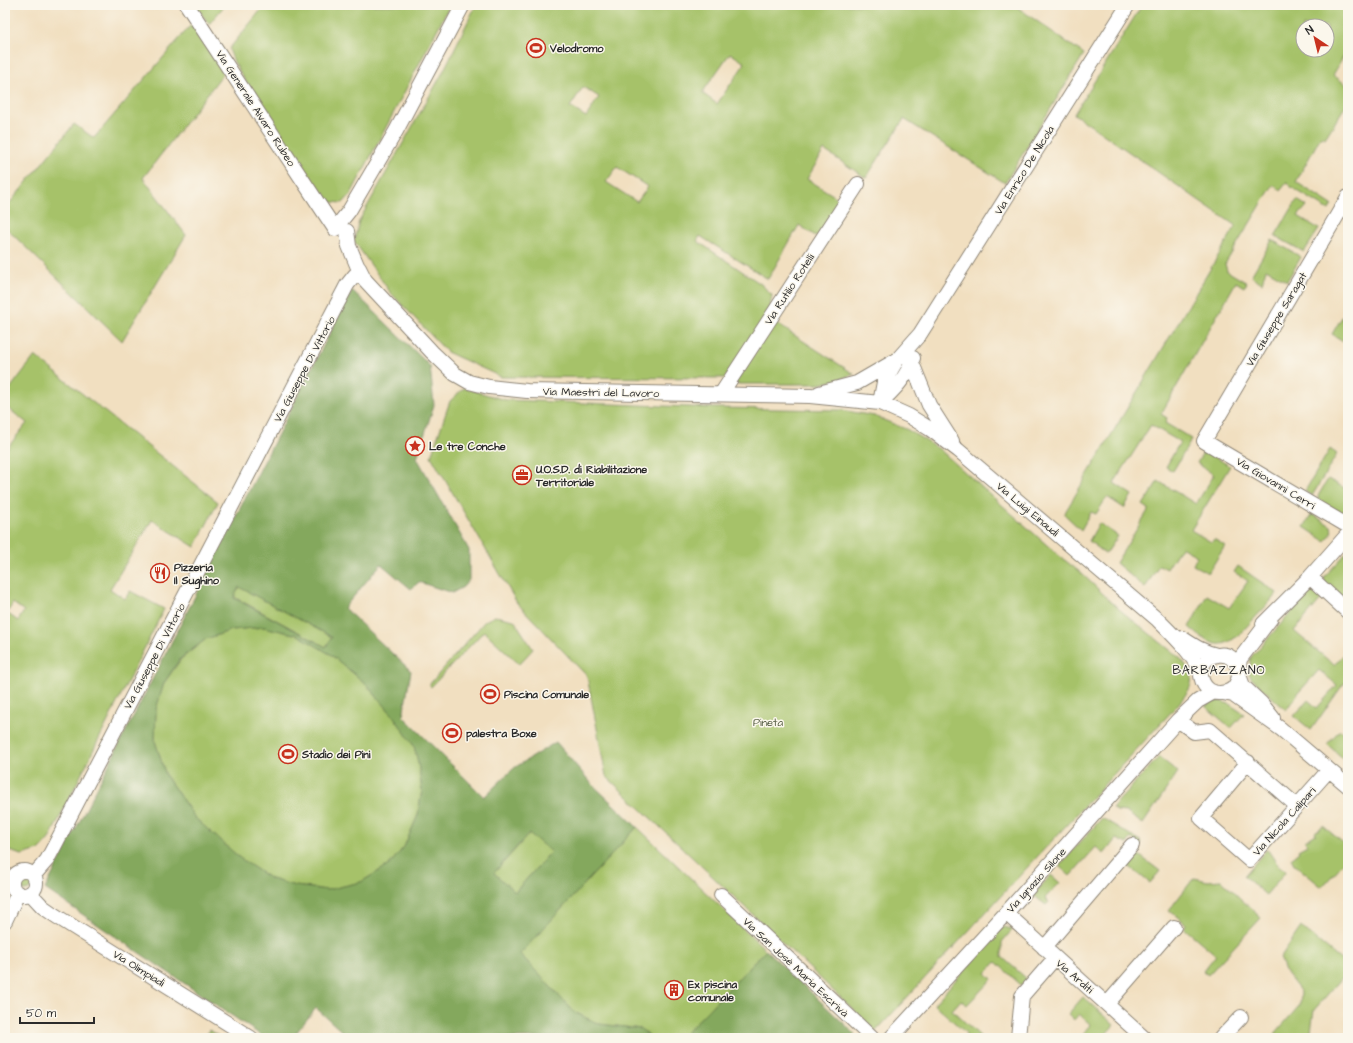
<svg xmlns="http://www.w3.org/2000/svg" width="1353" height="1043" viewBox="0 0 1353 1043" font-family="'Architects Daughter',sans-serif">
	<style>
		.green { fill: #a6c269; stroke: #68764a; fill-rule: evenodd }
		.forest { fill: #84a85d; stroke: #586a44; fill-rule: evenodd }
		.lines { fill: none; stroke-linecap: round; stroke-linejoin: round }
		.minor-casing { stroke: #8e8576; stroke-width: 16 }
		.minor { stroke: #fff; stroke-width: 14 }
		.labels { text-anchor: middle; stroke-width: 3; stroke-linejoin: round; paint-order: stroke }
		.poi-label { font-size: 11px; font-weight: bold; fill: #2b2b2b; stroke: #fbf7ec; text-anchor: start }
		.street-label { font-size: 11px; fill: #2b2b2b; stroke: #fbf7ec }
		.park-label { font-size: 11px; fill: #50583e; stroke: #fbf7ec }
		.neighbourhood-label { font-size: 12px; letter-spacing: 1px; fill: #2b2b2b; stroke: #fbf7ec }
	</style>
	<rect width="100%" height="100%" fill="#fbf7ec"/>
	<filter id="ink" filterUnits="userSpaceOnUse"><feTurbulence type="fractalNoise" baseFrequency=".025" numOctaves="2"/><feDisplacementMap in="SourceGraphic" scale="8" xChannelSelector="R" yChannelSelector="G"/><feConvolveMatrix kernelMatrix="1 2 1 2 8 2 1 2 1" color-interpolation-filters="sRGB"/></filter>
	<filter id="wash" filterUnits="userSpaceOnUse"><feTurbulence type="fractalNoise" baseFrequency=".012" numOctaves="4" result="noise"/><feDisplacementMap in="SourceGraphic" scale="16" xChannelSelector="R" yChannelSelector="G"/><feGaussianBlur stdDeviation="0.9" result="paint"/><feColorMatrix in="noise" values="0 0 0 0 0 0 0 0 0 0 0 0 0 0 0 0 0 1.4 0 .05"/><feComposite in="paint" operator="in"/></filter>
	<g filter="url(#wash)">
		<rect width="100%" height="100%" fill="#f1dfc0"/>
		<path class="green" d="M 195,5 L 225,5 L 209,24 Z
			M 265,5 L 450,5 L 351,194 L 343,203 L 330,202 L 317,195 L 256,99 L 234,62 L 229,49 Z
			M 476,5 L 1014,5 L 1084,54 L 1005,183 L 904,119 L 866,178 L 824,150 L 807,179 L 841,200 L 817,237 L 799,225 L 768,279 L 700,236 L 697,241 L 761,284 L 772,295 L 769,312 L 725,378 L 501,377 L 447,352 L 390,292 L 354,241 L 359,221 L 442,74 ZM 730,53 L 745,63 L 717,104 L 702,93 ZM 583,87 L 599,97 L 586,117 L 570,107 ZM 617,167 L 648,187 L 637,202 L 606,182 Z
			M 1142,5 L 1348,5 L 1348,49 L 1333,75 L 1348,86 L 1348,102 L 1325,138 L 1321,136 L 1296,182 L 1332,205 L 1329,210 L 1291,187 L 1287,182 L 1281,190 L 1273,185 L 1225,264 L 1227,271 L 1247,283 L 1244,287 L 1236,282 L 1161,414 L 1167,418 L 1165,423 L 1192,439 L 1173,471 L 1166,467 L 1180,442 L 1151,425 L 1114,483 L 1132,495 L 1124,508 L 1107,497 L 1096,514 L 1091,512 L 1081,530 L 1064,514 L 1236,226 L 1074,114 ZM 1303,26 L 1327,26 L 1327,50 L 1303,50 Z
			M 191,25 L 225,71 L 143,178 L 186,235 L 122,341 L 5,227 L 5,209 L 74,124 L 94,138 Z
			M 1297,200 L 1307,206 L 1298,216 L 1319,229 L 1304,252 L 1275,236 Z
			M 1272,240 L 1301,257 L 1287,281 L 1266,269 L 1262,283 L 1251,276 Z
			M 1348,307 L 1348,344 L 1332,334 Z
			M 774,322 L 854,374 L 840,379 L 820,384 L 734,384 Z
			M 35,356 L 218,502 L 195,547 L 152,520 L 110,589 L 125,599 L 130,591 L 164,609 L 49,839 L 39,850 L 22,855 L 9,851 L 5,845 L 5,451 L 27,423 L 5,406 L 5,395 ZM 13,603 L 24,611 L 18,621 L 7,613 Z
			M 464,388 L 506,400 L 715,408 L 842,410 L 874,416 L 908,430 L 939,449 L 1057,554 L 1081,573 L 1120,610 L 1180,658 C 1200,680 1191,689 1174,709 L 876,1031 L 606,776 L 587,676 L 517,603 L 431,456 L 450,401 Z
			M 1330,449 L 1337,454 L 1312,496 L 1305,491 Z
			M 1204,451 L 1230,466 L 1191,530 L 1211,542 L 1214,539 L 1225,546 L 1208,573 L 1193,565 L 1197,556 L 1181,547 L 1167,569 L 1159,565 L 1145,588 L 1116,563 L 1149,509 L 1143,505 L 1158,481 L 1196,504 L 1214,475 L 1197,463 Z
			M 1328,479 L 1348,490 L 1348,513 L 1343,514 L 1319,500 L 1318,496 Z
			M 1312,514 L 1331,526 C 1333,534 1330,536 1325,541 L 1304,527 Z
			M 1099,523 L 1118,536 L 1106,554 L 1089,541 Z
			M 1348,551 L 1348,603 L 1325,583 L 1324,578 L 1326,575 Z
			M 1238,566 L 1277,593 C 1269,604 1259,613 1250,623 C 1226,650 1216,651 1189,627 L 1207,595 L 1229,608 L 1248,581 L 1234,572 Z
			M 239,587 L 332,637 L 326,647 L 234,597 Z
			M 1314,591 L 1322,598 L 1294,631 L 1334,665 L 1348,650 L 1348,686 L 1344,683 L 1311,730 L 1294,716 L 1308,700 L 1317,708 L 1337,685 L 1319,670 L 1299,692 L 1286,710 L 1252,679 L 1249,674 L 1251,657 L 1307,595 Z
			M 495,616 L 514,620 L 533,649 L 519,664 L 484,631 L 431,687 L 429,685 L 485,621 Z
			M 264,627 L 298,635 L 330,654 L 365,683 L 392,714 L 414,746 L 418,762 L 422,790 L 418,815 L 404,847 L 389,865 L 361,882 L 327,890 L 295,886 L 271,879 L 241,859 L 195,818 L 166,776 L 155,741 L 156,709 L 164,683 L 181,659 L 206,639 L 232,630 Z
			M 1220,701 L 1229,704 L 1244,714 L 1231,728 L 1205,706 L 1212,702 Z
			M 1348,727 L 1348,763 L 1327,744 L 1340,730 L 1343,732 Z
			M 1159,757 L 1178,772 L 1143,824 L 1126,812 L 1117,811 L 1112,808 Z
			M 1102,818 L 1142,842 L 1140,845 L 1131,838 L 1127,844 L 1116,839 L 1104,854 L 1096,847 L 1070,876 L 1059,866 Z
			M 1323,826 L 1348,847 L 1348,858 L 1322,887 L 1294,864 L 1291,858 L 1299,852 L 1298,850 L 1307,845 L 1305,841 L 1316,834 L 1315,832 Z
			M 637,827 L 766,950 L 681,1038 L 651,1038 L 641,1029 L 599,1024 L 574,1012 L 520,954 Z
			M 530,833 L 551,852 L 515,892 L 494,873 Z
			M 1267,849 L 1278,865 L 1286,871 L 1266,895 L 1244,876 Z
			M 1135,852 L 1160,871 L 1150,883 L 1126,864 Z
			M 1051,875 L 1060,883 L 1045,898 L 1049,902 L 1046,905 L 1033,895 Z
			M17 883a8 8 0 1 1 16 0a8 8 0 1 1-16 0Z
			M 1194,878 L 1208,881 L 1221,880 L 1261,918 L 1208,975 L 1203,971 L 1216,955 L 1184,928 L 1186,924 L 1169,910 Z
			M 1003,927 L 1013,929 L 1002,942 L 1002,957 L 1027,979 L 1021,985 L 996,962 L 986,973 L 992,979 L 967,1005 L 961,1000 L 952,1010 L 981,1037 L 963,1038 L 967,1034 L 934,1004 Z
			M 1301,927 L 1348,966 L 1348,971 L 1314,1010 L 1310,1038 L 1271,1038 L 1300,1005 L 1301,992 L 1286,973 L 1280,958 Z
			M 1083,997 L 1114,1025 L 1102,1038 L 1088,1038 L 1084,1033 L 1091,1025 L 1079,1014 L 1074,1020 L 1068,1014 Z
			M 209,1030 L 221,1038 L 205,1038 Z"/>
		<path class="forest" d="M 352,290 L 430,366 L 434,405 L 417,458 L 469,550 L 469,580 L 463,587 L 452,593 L 419,582 L 411,589 L 381,564 L 344,608 L 411,671 L 403,716 L 484,797 L 514,768 L 556,742 L 591,783 L 637,827 L 520,954 L 574,1012 L 599,1024 L 641,1029 L 651,1038 L 349,1038 L 316,1008 L 292,1038 L 265,1038 L 45,889 ZM 239,587 L 332,637 L 326,647 L 234,598 ZM 264,627 L 298,635 L 330,654 L 365,683 L 392,714 L 414,746 L 418,762 L 422,790 L 418,815 L 404,847 L 389,865 L 361,882 L 327,890 L 295,886 L 271,879 L 241,859 L 195,818 L 166,776 L 155,741 L 156,709 L 164,683 L 180,659 L 206,639 L 232,630 ZM 529,833 L 551,852 L 515,892 L 494,873 Z
			M 766,950 L 855,1034 L 851,1038 L 681,1038 Z"/>
	</g>
	<g filter="url(#ink)">
		<g class="lines">
			<g class="minor-casing">
				<path id="minor" d="M 187,5 L 335,229
					M 1348,197 L 1204,441 L 1348,526
					M 341,221 L 349,211 L 396,131 L 463,5
					M 347,231 L 349,246 L 359,270 L 358,273 L 355,275
					M 359,268 L 365,280 L 432,352 L 455,374 L 469,382 L 489,387 L 527,391 L 810,396 L 880,403 L 909,416 L 930,429 L 958,450 L 1158,620 C 1174,636 1191,652 1201,672
					M 912,363 L 929,405 L 952,441
					M 819,393 L 857,383 L 895,361
					M 721,394 L 858,184
					M 880,403 L 884,382 L 897,360 L 920,334 L 1128,5
					M 880,403 C 893,391 908,376 913,358
					M 1310,577 L 1348,612
					M 1263,624 L 1310,577 L 1348,534
					M 1182,638 C 1194,646 1203,652 1217,655
					M 1238,667 C 1234,659 1228,653 1218,655 C 1190,658 1199,700 1226,692 C 1231,691 1235,687 1237,682 C 1241,675 1238,667 1240,659 L 1271,618
					M 1239,675 L 1243,686 L 1261,703 L 1273,718
					M 1223,693 L 1233,695 L 1281,729 L 1348,786
					M 1178,720 L 1194,732 L 1210,730 L 1297,806
					M 1248,762 L 1201,818 L 1249,860 L 1329,770
					M12 883a12 12 0 1 1 24 0a12 12 0 1 1-24 0Z
					M 34,875 L 47,860 L 55,845 L 347,285 L 355,275
					M 30,893 L 43,907 L 56,916 L 251,1038
					M 721,895 L 872,1038
					M 1006,913 L 1144,1038
					M 5,921 L 18,893
					M 1044,948 L 1132,845
					M 1107,1004 L 1174,927
					M 891,1038 L 1006,913 L 1178,720 L 1198,701 L 1214,692
					M 1018,1038 L 1022,996 L 1055,958
					M 1221,1038 L 1241,1017"/>
			</g>
			<use href="#minor" class="minor"/>
		</g>
	</g>
	<defs>
		<g id="stadium-ring" transform="scale(1)"><circle r="9.5" fill="#fbf7ec" stroke="#c8321e" stroke-width="1.5"/><path d="M0-5a6.5 5 0 1 0 0 10a6.5 5 0 1 0 0-10ZM-3.5-1.8h7v3.6h-7Z" fill="#c8321e"/></g>
		<g id="sight-ring" transform="scale(1)"><circle r="9.5" fill="#fbf7ec" stroke="#c8321e" stroke-width="1.5"/><path d="M0-6L1.8-2.2L6-1.7L2.9 1.2L3.7 5.4L0 3.3L-3.7 5.4L-2.9 1.2L-6-1.7L-1.8-2.2Z" fill="#c8321e"/></g>
		<g id="office-ring" transform="scale(1)"><circle r="9.5" fill="#fbf7ec" stroke="#c8321e" stroke-width="1.5"/><path d="M-6-3h4V-5.5h4V-3h4V5H-6ZM-1-4.5V-3h2v-1.5ZM-6 0V1H6V0Z" fill="#c8321e"/></g>
		<g id="restaurant-ring" transform="scale(1)"><circle r="9.5" fill="#fbf7ec" stroke="#c8321e" stroke-width="1.5"/><path d="M-5-6h1v4h1v-4h1v4h1v-4h1v5L-1.5 .5V6h-2V.5L-5-1ZM5-6V6H3V1.5H1.5Q1.5-4 5-6Z" fill="#c8321e"/></g>
		<g id="building-ring" transform="scale(1)"><circle r="9.5" fill="#fbf7ec" stroke="#c8321e" stroke-width="1.5"/><path d="M-4-6H4V6H1V3H-1V6H-4ZM-2.5-4.3h1.7v1.8h-1.7ZM.8-4.3h1.7v1.8H.8ZM-2.5-1h1.7V.8h-1.7ZM.8-1h1.7V.8H.8Z" fill="#c8321e"/></g>
	</defs>
	<g fill-rule="evenodd">
		<use href="#stadium-ring" x="536" y="48"/>
		<use href="#sight-ring" x="415" y="446"/>
		<use href="#office-ring" x="522" y="475"/>
		<use href="#restaurant-ring" x="160" y="573"/>
		<use href="#stadium-ring" x="490" y="694"/>
		<use href="#stadium-ring" x="452" y="733"/>
		<use href="#stadium-ring" x="288" y="754"/>
		<use href="#building-ring" x="674" y="990"/>
	</g>
	<g class="labels">
		<g class="poi-label">
			<text x="550" y="52">Velodromo</text>
			<text x="429" y="450">Le tre Conche</text>
			<text x="536" y="473">U.O.S.D. di Riabilitazione<tspan x="536" dy="13">Territoriale</tspan></text>
			<text x="174" y="571">Pizzeria<tspan x="174" dy="13">Il Sughino</tspan></text>
			<text x="504" y="698">Piscina Comunale</text>
			<text x="466" y="737">palestra Boxe</text>
			<text x="302" y="758">Stadio dei Pini</text>
			<text x="688" y="988">Ex piscina<tspan x="688" dy="13">comunale</tspan></text>
		</g>
		<g class="street-label">
			<text transform="translate(256 108) rotate(57)" y="4">Via Generale Alvaro Rubeo</text>
			<text transform="translate(1024 170) rotate(-58)" y="4">Via Enrico De Nicola</text>
			<text transform="translate(789 289) rotate(-57)" y="4">Via Rutilio Rotelli</text>
			<text transform="translate(1276 319) rotate(-59)" y="4">Via Giuseppe Saragat</text>
			<text transform="translate(304 369) rotate(-62)" y="4">Via Giuseppe Di Vittorio</text>
			<text transform="translate(601 392) rotate(1)" y="4">Via Maestri del Lavoro</text>
			<text transform="translate(1276 483) rotate(31)" y="4">Via Giovanni Cerri</text>
			<text transform="translate(1028 509) rotate(40)" y="4">Via Luigi Einaudi</text>
			<text transform="translate(154 656) rotate(-62)" y="4">Via Giuseppe Di Vittorio</text>
			<text transform="translate(1284 821) rotate(-48)" y="4">Via Nicola Calipari</text>
			<text transform="translate(1036 880) rotate(-48)" y="4">Via Ignazio Silone</text>
			<text transform="translate(796 967) rotate(43)" y="4">Via San Josè Maria Escrivà</text>
			<text transform="translate(139 968) rotate(32)" y="4">Via Olimpiadi</text>
			<text transform="translate(1075 976) rotate(41)" y="4">Via Arditi</text>
		</g>
		<g class="park-label">
			<text x="768" y="726">Pineta</text>
		</g>
		<g class="neighbourhood-label">
			<text x="1219" y="674">BARBAZZANO</text>
		</g>
	</g>
	<rect width="1353" height="1043" fill="none" stroke="#fbf7ec" stroke-width="20"/>
	<g transform="translate(1315 38) rotate(325)"><circle r="19" fill="#fbf7ec" stroke="#a8a59f"/>
	<path d="M0-3L7 15L0 10L-7 15Z" fill="#c8321e"/>
	<text y="-6" font-size="11" font-weight="bold" text-anchor="middle" fill="#2b2b2b">N</text>
	</g>
	<path d="M20 1017v6h74v-6" fill="none" stroke="#2b2b2b" stroke-width="2"/>
	<text x="26" y="1017" font-size="12" fill="#2b2b2b" stroke="#fbf7ec" stroke-width="3" paint-order="stroke">50 m</text>
</svg>
